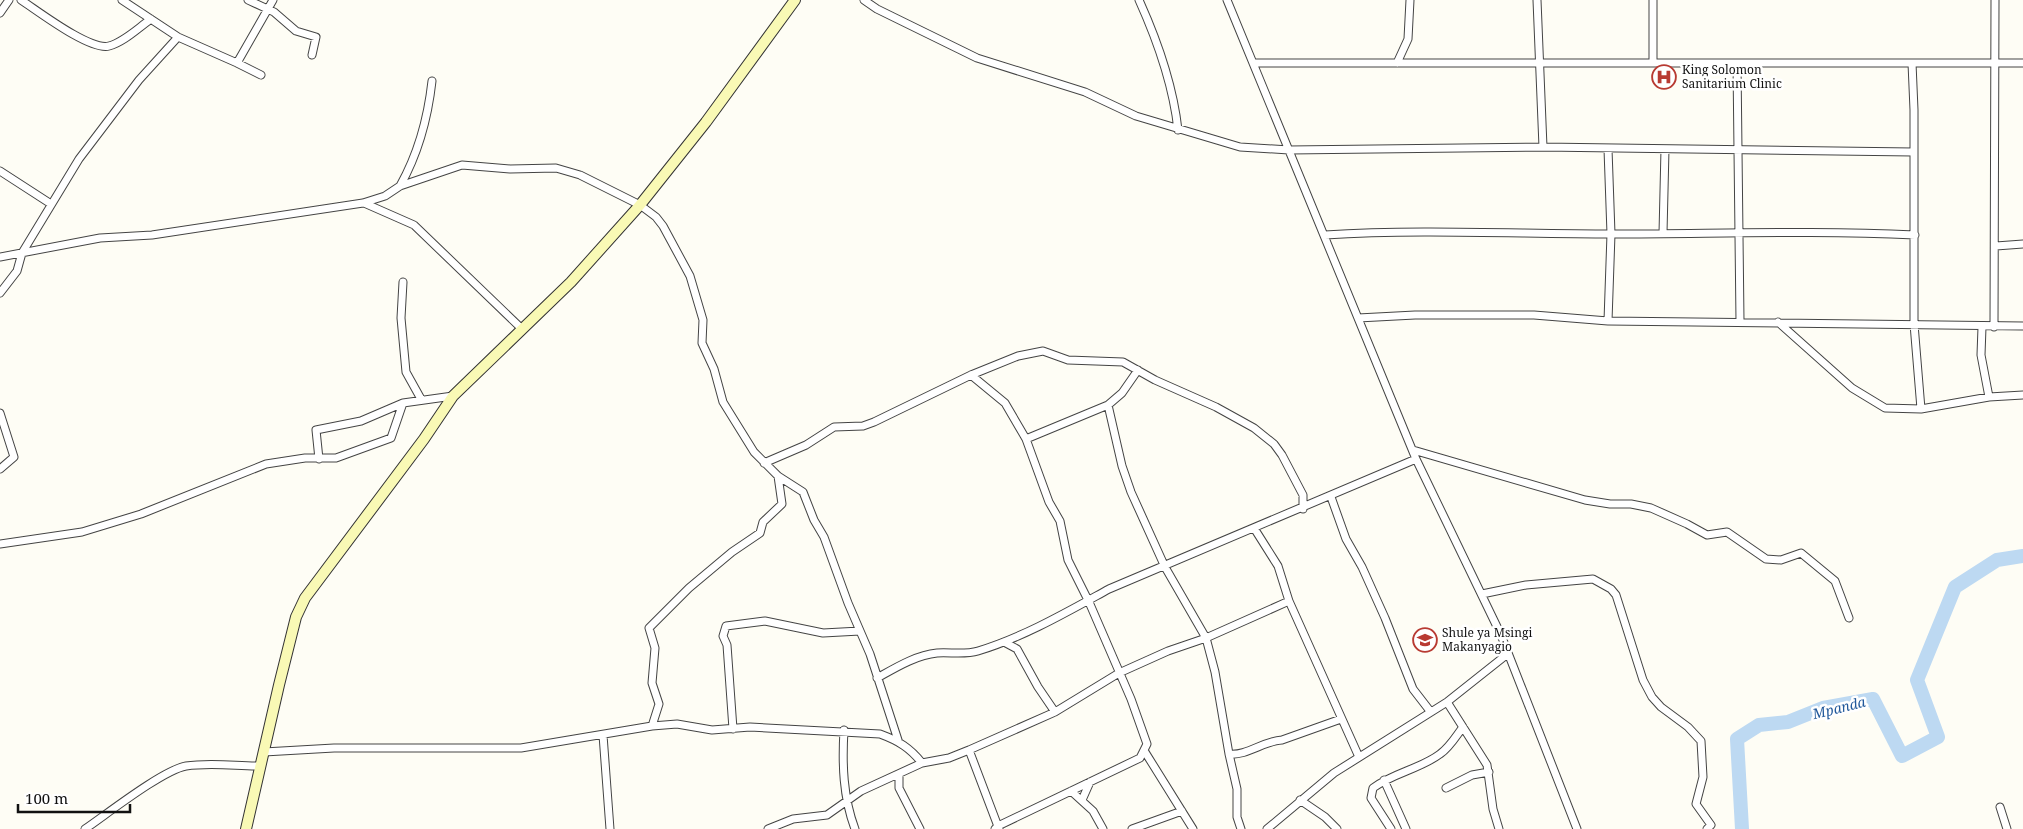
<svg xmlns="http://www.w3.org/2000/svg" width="2023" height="829" viewBox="0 0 2023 829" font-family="'Noto Serif',serif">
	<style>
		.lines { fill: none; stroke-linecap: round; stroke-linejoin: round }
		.river { stroke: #bdd9f2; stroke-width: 14 }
		.street-casing { stroke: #444; stroke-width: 9 }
		.secondary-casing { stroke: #333; stroke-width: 12 }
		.street { stroke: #fff; stroke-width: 7 }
		.secondary { stroke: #f9f9b5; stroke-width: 10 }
		.labels { text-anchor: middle; stroke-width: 5; stroke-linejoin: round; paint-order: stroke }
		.poi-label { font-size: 12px; fill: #111; stroke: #fff; text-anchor: start }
		.water-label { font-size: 14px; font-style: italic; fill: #22599b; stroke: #fff }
	</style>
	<rect width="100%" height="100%" fill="#fefdf5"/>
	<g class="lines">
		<path class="river" d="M 1742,829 L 1737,739 L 1759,725 L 1788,722 L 1823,708 L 1873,699 L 1902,756 L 1938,737 L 1917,680 L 1955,587 L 1997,560 L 2023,556"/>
		<g class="street-casing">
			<path id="street" d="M 21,0 C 38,11 90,51 109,46 C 124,42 138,28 151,19
				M 122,0 L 178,37 L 237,63 L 273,0
				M 248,0 L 274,12 L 296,31 L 316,37 L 312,55
				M 864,0 L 877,9 L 977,58 L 1085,92 L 1136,116 L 1240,147 L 1289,150 L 1543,147 L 1913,152
				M 1139,0 C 1158,42 1173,84 1178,130
				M 1227,0 L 1416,459 L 1501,635 L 1577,829
				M 1537,0 L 1543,147
				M 1653,0 L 1653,63
				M 0,13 L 9,0
				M 237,63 L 261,75
				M 1253,63 L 2023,63
				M 1397,63 L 1408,39 L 1410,0
				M 1912,63 L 1914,110 L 1914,324 L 1921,409
				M 1737,65 L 1740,321
				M 0,171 L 51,204
				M 400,186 C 418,154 428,117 432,81
				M 364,203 L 414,225 L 522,329
				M 1663,233 L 1665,149
				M 1325,235 C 1421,229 1517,234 1612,234 C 1713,234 1814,230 1915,235
				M 1996,246 L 2023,244
				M 0,257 L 100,238 L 152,235 L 363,203 L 385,196 L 400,186 L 462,165 L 510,169 L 556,168 L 580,175 L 640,205 L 656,217 L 663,226 L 690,276 L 703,320 L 702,343 L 714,369 L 723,402 L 754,452 L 778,476 L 803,492 L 814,520 L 824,537 L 848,603 L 870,654 L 898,740
				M 403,282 L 401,318 L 406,372 L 421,399
				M 0,293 L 17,271 L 22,253 L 79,159 L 139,80 L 178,37
				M 1358,318 L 1415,315 L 1534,315 L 1608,321 L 2023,326
				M 1608,321 L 1611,234 L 1608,149
				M 1778,322 L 1852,388 L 1885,408 L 1921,409 L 1989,397 L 2023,395
				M 1982,327 L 1981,355 L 1989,397
				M 1994,327 L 1995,0
				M 971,375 L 1005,403 L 1026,439 L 1049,502 L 1060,521 L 1068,560 L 1089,602 L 1131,699 L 1147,744 L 1140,758 L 998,826 L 995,829
				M 1108,405 L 1122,466 L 1131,492 L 1165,567 L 1206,638 L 1215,672 L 1229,754 L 1237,789 L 1237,817 L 1241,829
				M 0,413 L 14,457 L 0,469
				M 1026,439 L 1108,405 L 1122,393 L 1138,370
				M 1413,450 L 1585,500 L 1610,504 L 1631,504 L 1651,508 L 1687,524 L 1707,535 L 1727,532 L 1766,559 L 1781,560 L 1801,553 L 1835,581 L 1849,618
				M 319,459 L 316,430 L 361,421 L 403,403 L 453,396
				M 764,463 L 806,445 L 834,427 L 863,426 L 874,422 L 971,375 L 1018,356 L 1043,351 L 1068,360 L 1123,362 L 1155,380 L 1216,407 L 1254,428 L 1274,444 L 1282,455 L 1303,495 L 1303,509
				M 1331,497 L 1346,539 L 1362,567 L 1385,618 L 1413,689 L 1430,711
				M 1254,528 L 1278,566 L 1289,601 L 1359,757
				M 0,544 L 82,532 L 141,514 L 266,464 L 305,458 L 336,458 L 391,438 L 403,403
				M 1482,594 L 1526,585 L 1593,579 L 1611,589 L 1616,595 L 1643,680 L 1652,697 L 1661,707 L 1688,727 L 1701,741 L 1703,777 L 1696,804 L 1711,825 L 1707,829
				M 1004,642 L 1017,649 L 1038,687 L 1055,712
				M 877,678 C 895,668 916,655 937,653 C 950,652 965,655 978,651 C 1024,637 1067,612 1109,589 L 1416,459
				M 1447,702 L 1487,765 L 1493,809 L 1499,829
				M 652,726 L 659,704 L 652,683 L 655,648 L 649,628 L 689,588 L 732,552 L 760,533 L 763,522 L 782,504 L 778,476
				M 733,729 L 727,645 L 723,636 L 726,626 L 765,621 L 823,633 L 860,631
				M 844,730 C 842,764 843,797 855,829
				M 603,735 L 610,829
				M 969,750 L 999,829
				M 264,752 L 334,748 L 521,748 L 652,726 L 677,724 L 712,730 L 750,727 L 880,734 C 899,741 910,748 922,763
				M 1145,752 L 1193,829
				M 1229,754 C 1247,756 1263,741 1282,740 L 1341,719
				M 899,775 L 899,788 L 920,829
				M 1384,780 L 1406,829
				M 1446,788 L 1472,775 L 1489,772
				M 1071,791 L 1093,811 L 1103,829
				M 1082,800 L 1090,782
				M 1300,800 L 1325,817 L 1337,829
				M 2000,807 L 2007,829
				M 85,829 C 107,814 163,770 186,766 C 210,762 236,766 259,766
				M 768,829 L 793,819 L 827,815 L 861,791 L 922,763 L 949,758 L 969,750 L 1055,712 L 1119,673 L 1168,651 L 1206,638 L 1289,601
				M 1132,829 L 1182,811
				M 1267,829 L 1334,773 L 1447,702 L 1505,656
				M 1391,829 L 1371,798 L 1373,788 C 1393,773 1420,769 1440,754 C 1450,747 1456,736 1463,727"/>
		</g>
		<g class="secondary-casing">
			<path id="secondary" d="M 246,829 L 279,685 L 296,617 L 305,598 L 424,439 L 453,396 L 571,282 L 640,205 L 706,122 L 795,0"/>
		</g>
		<use href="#street" class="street"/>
		<use href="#secondary" class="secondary"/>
	</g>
	<defs>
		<g id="hospital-ring" transform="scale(1.25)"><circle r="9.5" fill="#fff" stroke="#b83a32" stroke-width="1.5"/><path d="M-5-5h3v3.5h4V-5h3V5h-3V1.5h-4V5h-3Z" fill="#b83a32"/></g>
		<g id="school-ring" transform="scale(1.25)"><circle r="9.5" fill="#fff" stroke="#b83a32" stroke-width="1.5"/><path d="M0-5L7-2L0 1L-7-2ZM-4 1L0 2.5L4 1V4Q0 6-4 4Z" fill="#b83a32"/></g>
	</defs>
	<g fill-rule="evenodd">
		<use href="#hospital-ring" x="1664" y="77"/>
		<use href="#school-ring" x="1425" y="640"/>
	</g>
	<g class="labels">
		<g class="poi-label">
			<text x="1682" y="74">King Solomon<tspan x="1682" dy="14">Sanitarium Clinic</tspan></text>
			<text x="1442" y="637">Shule ya Msingi<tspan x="1442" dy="14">Makanyagio</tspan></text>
		</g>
		<g class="water-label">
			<text transform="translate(1839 708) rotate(-14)" y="5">Mpanda</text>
		</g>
	</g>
	<path d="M18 804v8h112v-8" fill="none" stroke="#111111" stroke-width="2.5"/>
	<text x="25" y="804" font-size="15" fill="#111111" stroke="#ffffff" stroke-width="4" paint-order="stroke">100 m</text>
</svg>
